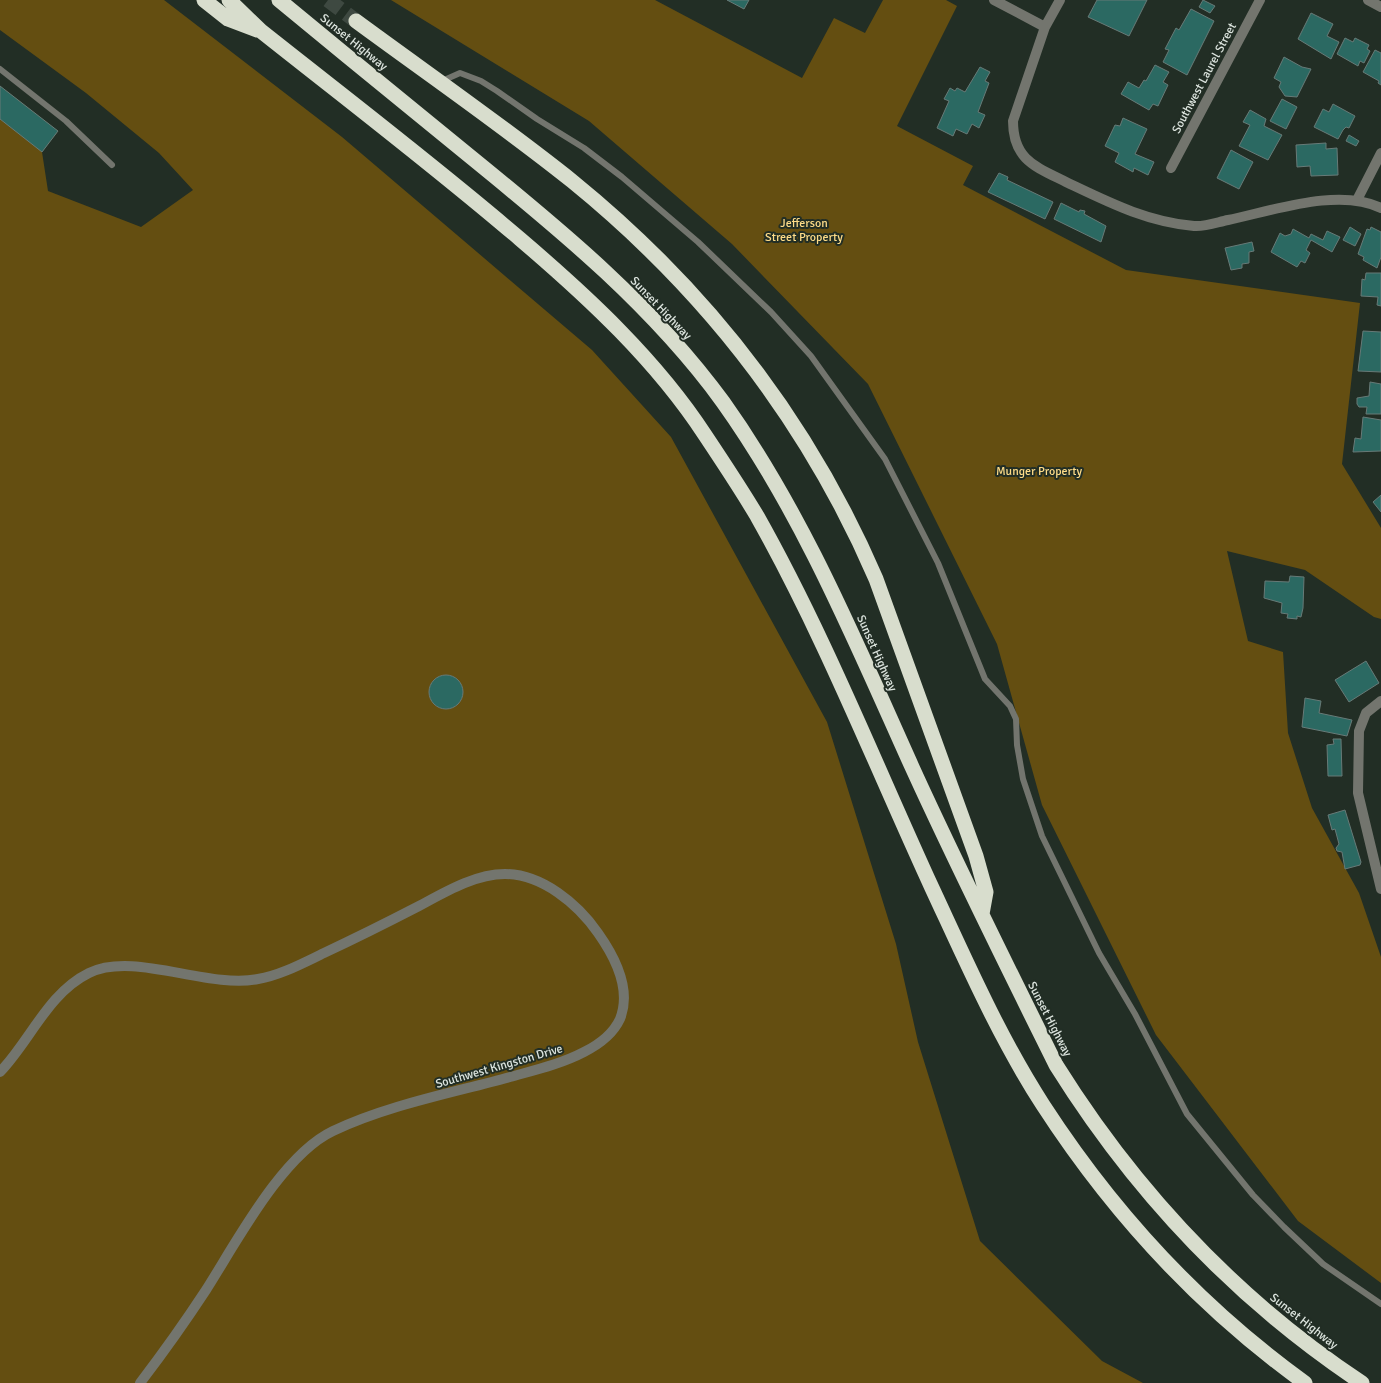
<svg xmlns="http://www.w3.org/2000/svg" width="1381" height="1383" viewBox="0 0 1381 1383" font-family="Signika,sans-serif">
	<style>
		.green { fill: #644e11 }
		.building { fill: #2b6962; stroke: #677a77 }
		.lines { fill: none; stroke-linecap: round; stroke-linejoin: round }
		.highway-tunnel { stroke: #3e4941; stroke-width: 15; stroke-dasharray: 15 8; stroke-linecap: butt }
		.lane { stroke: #73756e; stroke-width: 6 }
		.street { stroke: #73756e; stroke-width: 10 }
		.highway { stroke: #d8ddcd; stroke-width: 15 }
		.labels { text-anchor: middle; stroke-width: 4; stroke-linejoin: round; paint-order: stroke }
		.street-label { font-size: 12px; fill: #dde5df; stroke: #222e25 }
		.park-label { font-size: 12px; fill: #fedc88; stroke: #222e25 }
	</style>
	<rect width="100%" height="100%" fill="#222e25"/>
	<path class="green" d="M 0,0 L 164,0 L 342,137 L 592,350 L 671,437 L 827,722 L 896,944 L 918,1042 L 980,1241 L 1102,1361 L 1143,1383 L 0,1383 L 0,86 L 58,131 L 42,152 L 48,191 L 141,227 L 193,190 L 159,153 L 86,93 L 0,30 Z
		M 391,0 L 655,0 L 802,78 L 834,18 L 865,33 L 883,0 L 946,0 L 957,6 L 897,126 L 973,166 L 963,185 L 1126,270 L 1360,303 L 1342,464 L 1381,528 L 1381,619 L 1374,617 L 1305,570 L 1227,551 L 1248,641 L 1283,652 L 1288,733 L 1312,808 L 1359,893 L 1381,957 L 1381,1283 L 1298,1221 L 1156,1035 L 1042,805 L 997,644 L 868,384 L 732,244 L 589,121 Z"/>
	<path class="building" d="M 727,0 L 749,0 L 744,9 Z
		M 1097,0 L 1147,0 L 1129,36 L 1088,17 Z
		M 1203,0 L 1215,6 L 1210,13 L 1199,7 Z
		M 1191,9 L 1214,21 L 1187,75 L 1163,62 L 1169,50 L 1165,49 L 1176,28 L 1179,30 Z
		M 1311,13 L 1333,24 L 1327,36 L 1339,42 L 1331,59 L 1298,39 Z
		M 1345,38 L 1353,42 L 1355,38 L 1369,45 L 1367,49 L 1370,51 L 1364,63 L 1360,61 L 1358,66 L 1337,54 Z
		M 1375,50 L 1381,53 L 1381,85 L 1378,83 L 1379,81 L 1363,72 Z
		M 1284,57 L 1302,67 L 1311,69 L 1297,97 L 1285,96 L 1279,87 L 1281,82 L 1274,78 Z
		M 1155,65 L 1169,72 L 1163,82 L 1168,85 L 1158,106 L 1153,104 L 1149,110 L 1121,94 L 1128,82 L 1139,88 L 1144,80 L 1146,81 Z
		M 980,67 L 990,72 L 985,81 L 989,83 L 978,112 L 985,115 L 979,128 L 972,124 L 967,134 L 956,129 L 953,136 L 937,128 L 949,101 L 944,99 L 950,88 L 955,91 L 957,88 L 965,92 Z
		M 0,86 L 58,131 L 42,152 L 0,119 Z
		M 1282,99 L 1297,107 L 1286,129 L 1270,121 Z
		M 1333,104 L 1355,116 L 1349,128 L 1346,127 L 1343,130 L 1338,139 L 1314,127 L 1323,109 L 1329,112 Z
		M 1250,110 L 1266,119 L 1264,126 L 1282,135 L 1268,160 L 1239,146 L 1250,125 L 1243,122 Z
		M 1123,118 L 1147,129 L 1135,154 L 1154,162 L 1148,175 L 1134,168 L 1133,172 L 1115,162 L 1119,153 L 1105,146 L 1115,125 L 1120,126 Z
		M 1349,135 L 1359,141 L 1356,146 L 1346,141 Z
		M 1326,143 L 1326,149 L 1337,148 L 1338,175 L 1311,176 L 1310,166 L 1297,167 L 1296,145 Z
		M 1231,150 L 1253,162 L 1239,189 L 1217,178 Z
		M 999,173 L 1008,177 L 1007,180 L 1053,202 L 1045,219 L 988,192 Z
		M 1061,203 L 1079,212 L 1080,210 L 1085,211 L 1084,214 L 1106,226 L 1101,242 L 1054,219 Z
		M 1350,227 L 1361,234 L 1355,246 L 1343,240 Z
		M 1371,227 L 1381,232 L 1381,257 L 1377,268 L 1363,260 L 1364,257 L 1358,254 L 1367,229 L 1370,230 Z
		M 1293,229 L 1309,238 L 1311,234 L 1323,240 L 1327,231 L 1340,237 L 1332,252 L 1311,240 L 1306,250 L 1310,253 L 1305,263 L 1301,261 L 1297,267 L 1271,252 L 1280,233 L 1285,236 L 1291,234 Z
		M 1252,242 L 1254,251 L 1249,252 L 1249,263 L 1242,264 L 1242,268 L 1231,270 L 1225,248 Z
		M 1366,273 L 1381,273 L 1381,306 L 1377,305 L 1378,297 L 1361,296 L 1362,279 L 1365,280 Z
		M 1363,331 L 1381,332 L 1381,372 L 1358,371 Z
		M 1370,382 L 1381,384 L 1381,414 L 1366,414 L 1367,407 L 1359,407 L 1357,404 L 1357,398 L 1369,396 Z
		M 1363,417 L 1381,420 L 1381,451 L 1353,452 L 1355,438 L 1361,439 Z
		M 1381,495 L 1381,512 L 1373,502 Z
		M 1290,576 L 1304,577 L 1303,608 L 1301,617 L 1297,616 L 1297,619 L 1287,618 L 1288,614 L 1281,613 L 1282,603 L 1264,598 L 1265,581 L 1289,582 Z
		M 1366,661 L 1379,683 L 1349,702 L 1335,680 Z
		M429 692a17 17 0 1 1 34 0a17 17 0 1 1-34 0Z
		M 1305,698 L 1321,701 L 1319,713 L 1352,720 L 1347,736 L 1302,727 Z
		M 1333,739 L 1341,739 L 1342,776 L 1328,776 L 1327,745 L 1334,744 Z
		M 1345,810 L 1361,862 L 1360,865 L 1345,869 L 1342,852 L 1337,851 L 1336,848 L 1339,844 L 1335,829 L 1332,830 L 1328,815 Z"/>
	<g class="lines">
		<path class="highway-tunnel" d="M 328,0 L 356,21"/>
		<path class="lane" d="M 0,69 L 66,121 L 112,165
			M 442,81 L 460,73 L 481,81 L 497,91 L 537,119 L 584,148 L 622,177 L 698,242 L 771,312 L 811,356 L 885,459 L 938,563 L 985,679 L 1010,706 L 1016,719 L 1017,745 L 1023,779 L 1042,836 L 1099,953 L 1135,1014 L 1187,1114 L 1253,1195 L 1284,1227 L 1323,1264 L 1381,1304"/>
		<path class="street" d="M 994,0 L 1045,27
			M 1060,0 L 1045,27 L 1013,121 C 1013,160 1036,167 1066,182 C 1108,202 1147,222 1194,226 C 1205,227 1218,222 1228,220 C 1272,211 1339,187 1381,208
			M 1368,0 L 1381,7
			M 1171,168 L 1260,0
			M 1357,200 L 1381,153
			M 1381,701 L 1366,713 L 1359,731 L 1358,793 L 1381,889
			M 0,1072 C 30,1041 48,993 89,973 C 134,951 207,989 258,979 C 281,975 303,963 324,953 C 356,938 388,922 419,906 C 445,892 475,874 505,874 C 542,874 578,904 598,933 C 615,957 632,989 620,1019 C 613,1034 598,1045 584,1052 C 561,1064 535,1070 510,1077 C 452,1093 388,1105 333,1131 C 282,1155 236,1243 206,1290 C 185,1322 163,1353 140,1383"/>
		<path class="highway" d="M 204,0 L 228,19 L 257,30
			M 229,0 L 261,31 C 348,100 436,167 520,239 C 588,297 656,360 705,435 C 723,462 741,489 757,516 C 824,635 875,764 932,888 C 966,961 999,1037 1043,1105 C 1113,1213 1201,1308 1305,1383
			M 279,0 C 343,53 408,106 472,158 C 563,232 654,307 723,402 C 803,514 856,643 912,767 C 958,868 1007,966 1056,1065 C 1136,1193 1237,1300 1362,1383
			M 356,21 C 428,74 502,125 572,181 C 705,289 808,421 876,579 L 976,856 L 986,892 L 982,914"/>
	</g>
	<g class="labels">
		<g class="street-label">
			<text transform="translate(354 42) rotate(39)" y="4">Sunset Highway</text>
			<text transform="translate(1204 78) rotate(-62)" y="4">Southwest Laurel Street</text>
			<text transform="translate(661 308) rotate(46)" y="4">Sunset Highway</text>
			<text transform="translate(877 653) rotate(66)" y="4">Sunset Highway</text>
			<text transform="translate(1050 1019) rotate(63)" y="4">Sunset Highway</text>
			<text transform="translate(499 1066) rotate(-16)" y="4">Southwest Kingston Drive</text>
			<text transform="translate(1304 1321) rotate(38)" y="4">Sunset Highway</text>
		</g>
		<g class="park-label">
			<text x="804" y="227">Jefferson<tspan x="804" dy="14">Street Property</tspan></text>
			<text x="1039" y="475">Munger Property</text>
		</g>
	</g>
</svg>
